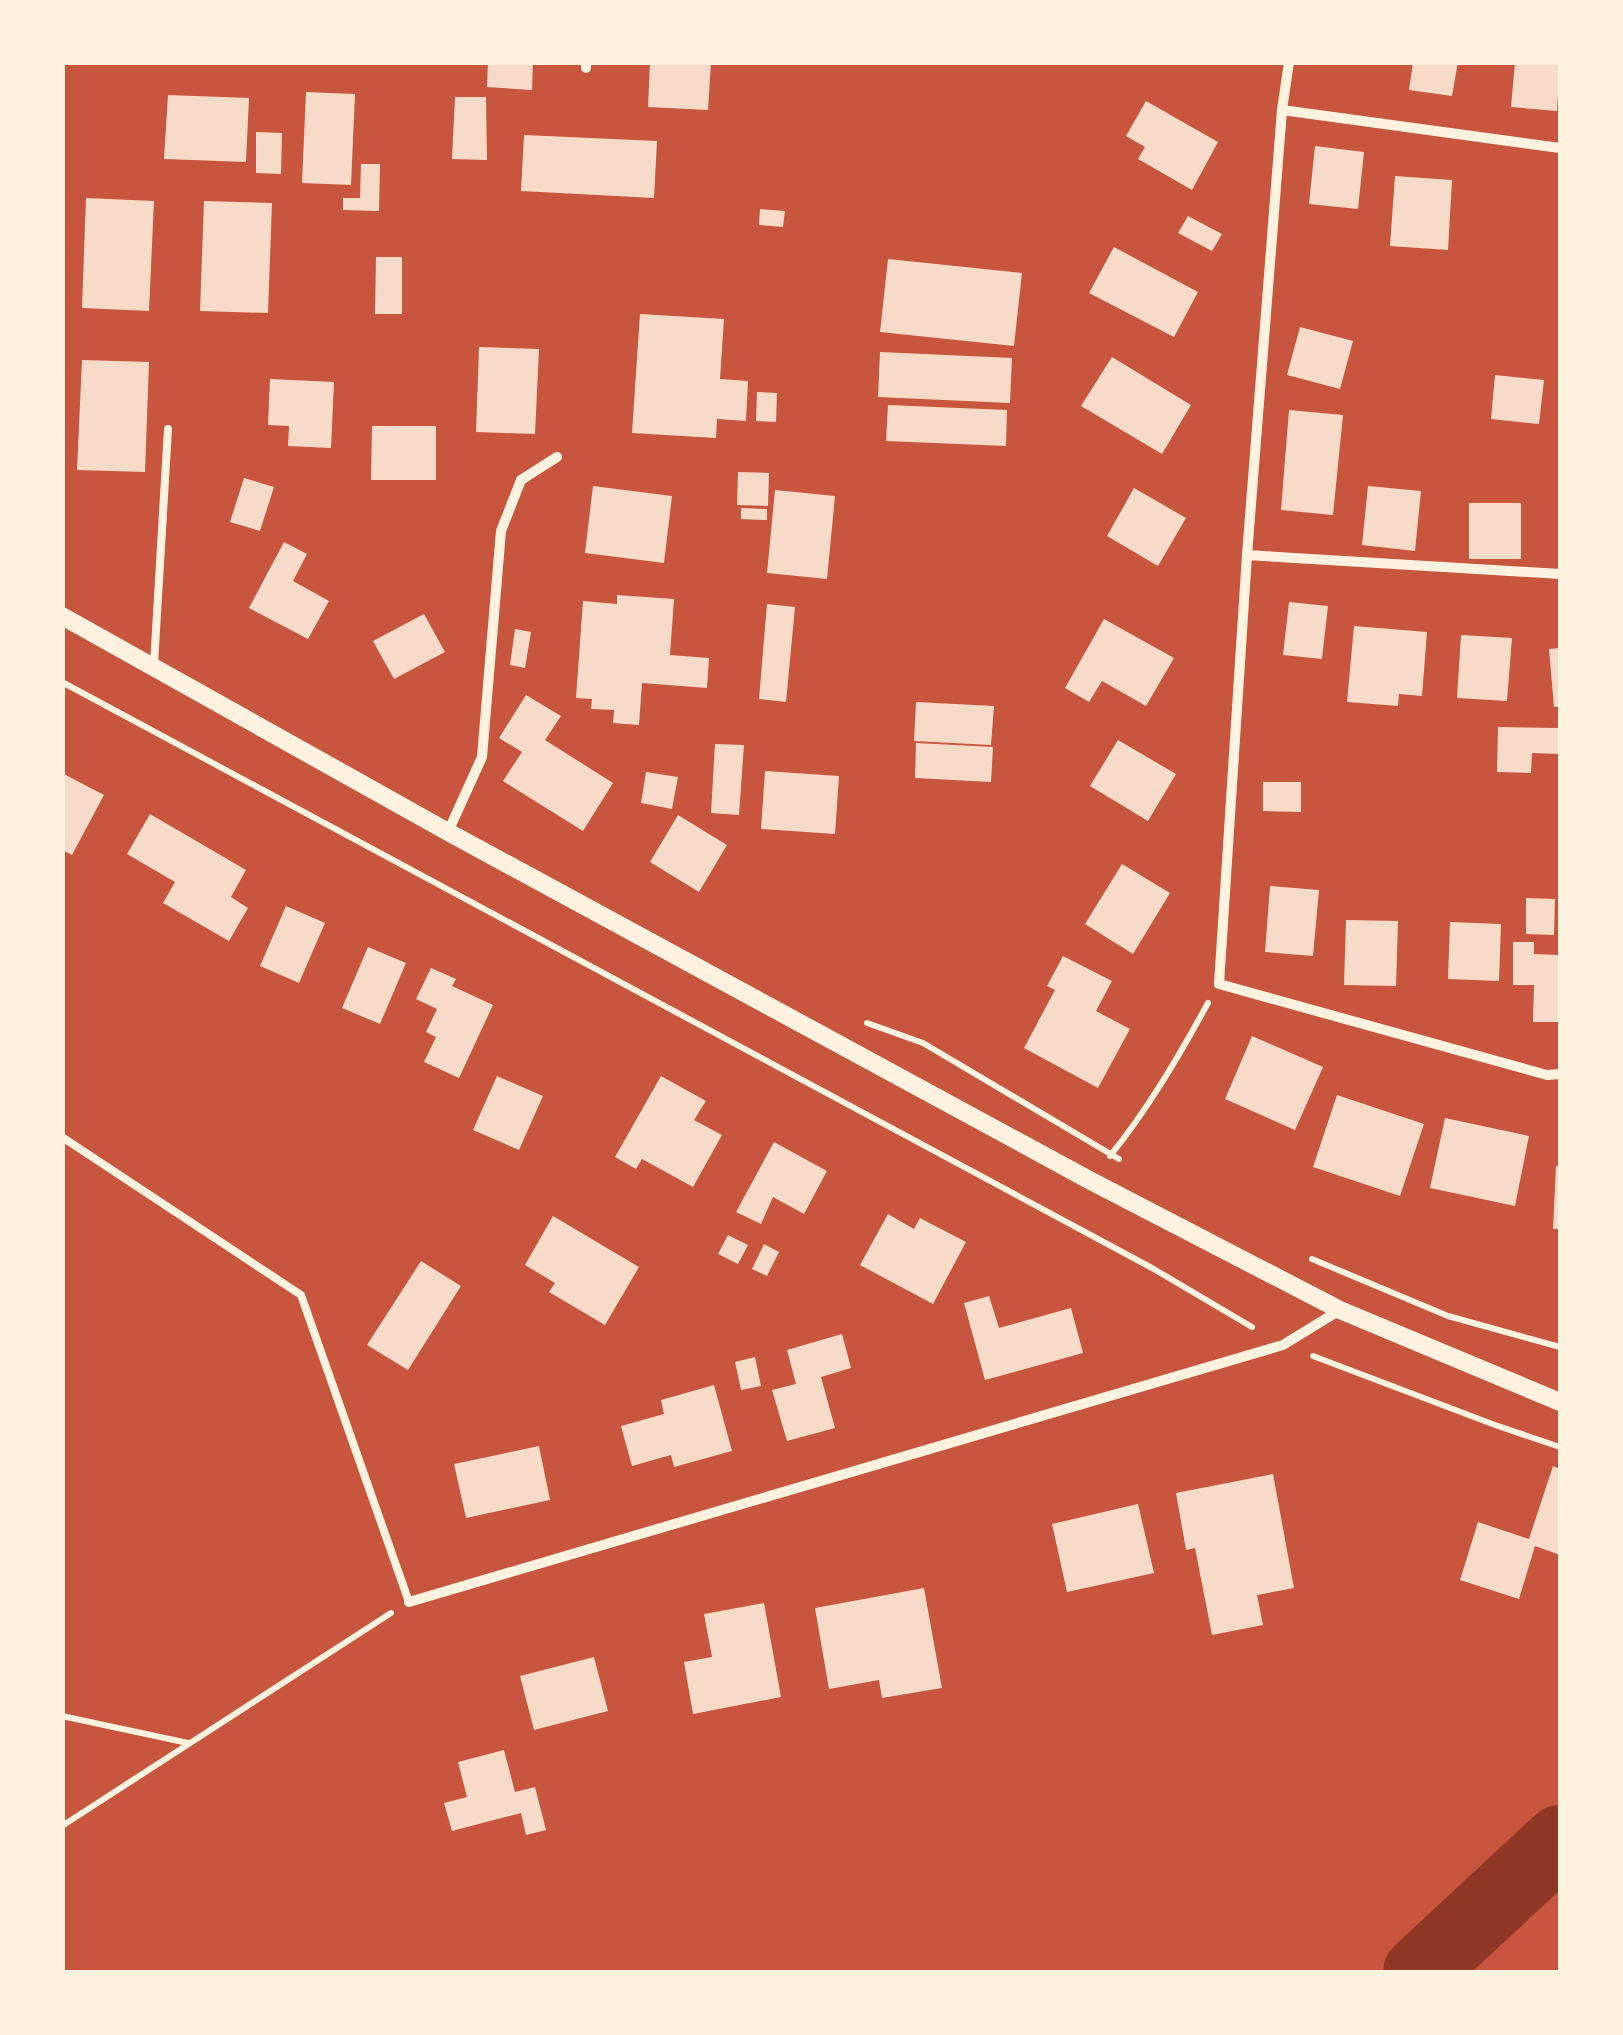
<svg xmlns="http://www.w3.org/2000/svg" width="1623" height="2035" viewBox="0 0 1623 2035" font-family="'Fira Sans',sans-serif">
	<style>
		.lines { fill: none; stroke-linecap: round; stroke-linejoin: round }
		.river { stroke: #8f3625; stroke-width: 72 }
		.building { fill: #f7dbc8 }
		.path { stroke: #fff3e0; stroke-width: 6 }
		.service { stroke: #fff3e0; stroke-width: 8 }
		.minor { stroke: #fff3e0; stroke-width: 10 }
		.tertiary { stroke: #fff3e0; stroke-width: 18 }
	</style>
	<rect width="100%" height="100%" fill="#c8553d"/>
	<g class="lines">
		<path class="river" d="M 1419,1972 L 1560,1841"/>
	</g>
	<path class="building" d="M 488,62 L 533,62 L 532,90 L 487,87 Z
		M 650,62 L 711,62 L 708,110 L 648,107 Z
		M 1413,62 L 1458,62 L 1452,96 L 1409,90 Z
		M 1515,62 L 1560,62 L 1557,111 L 1511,107 Z
		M 306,92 L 355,94 L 351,185 L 302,183 Z
		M 168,95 L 249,98 L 246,162 L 164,159 Z
		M 455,97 L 486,97 L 487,160 L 452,159 Z
		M 1146,101 L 1218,142 L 1192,190 L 1138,159 L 1145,147 L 1126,136 Z
		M 256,132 L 282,133 L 281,174 L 256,173 Z
		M 524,135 L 657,141 L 654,198 L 521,191 Z
		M 1315,146 L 1364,152 L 1358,209 L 1309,204 Z
		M 361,164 L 380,164 L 379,211 L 343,210 L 343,198 L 360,198 Z
		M 1395,176 L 1452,180 L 1448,250 L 1390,246 Z
		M 86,198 L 154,201 L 149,311 L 82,308 Z
		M 204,201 L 272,203 L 268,313 L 200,311 Z
		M 760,209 L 785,211 L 783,227 L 759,225 Z
		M 1188,216 L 1222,234 L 1212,251 L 1178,233 Z
		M 1114,247 L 1198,292 L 1174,337 L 1089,293 Z
		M 376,257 L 402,257 L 402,314 L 375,314 Z
		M 888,259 L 1022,273 L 1014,346 L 880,332 Z
		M 640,314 L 724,319 L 720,379 L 748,381 L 746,421 L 717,419 L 716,438 L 632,433 Z
		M 1300,327 L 1353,341 L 1340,389 L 1287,375 Z
		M 479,347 L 539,349 L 535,434 L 476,432 Z
		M 880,352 L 1012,358 L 1010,403 L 878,397 Z
		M 1112,357 L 1191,405 L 1162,454 L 1081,406 Z
		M 82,360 L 149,362 L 145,472 L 77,470 Z
		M 1495,375 L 1544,380 L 1539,424 L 1491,419 Z
		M 270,379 L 334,382 L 331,448 L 288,446 L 289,426 L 268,425 Z
		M 757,392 L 777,393 L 776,422 L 756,421 Z
		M 888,405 L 1007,410 L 1006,446 L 886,441 Z
		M 1289,410 L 1343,415 L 1333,515 L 1281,510 Z
		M 372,426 L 436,426 L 436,480 L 371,480 Z
		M 738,472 L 769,473 L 768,506 L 737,505 Z
		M 244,478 L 274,487 L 260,531 L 230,522 Z
		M 593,486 L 672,496 L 664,563 L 585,553 Z
		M 1368,486 L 1421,491 L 1415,551 L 1362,545 Z
		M 1134,488 L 1186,518 L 1158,566 L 1107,536 Z
		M 775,490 L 835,496 L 827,579 L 767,573 Z
		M 1469,503 L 1521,503 L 1521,559 L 1469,559 Z
		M 741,508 L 767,509 L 767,520 L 741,519 Z
		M 284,542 L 307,554 L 293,581 L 329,601 L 308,639 L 249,608 Z
		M 617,595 L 674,599 L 670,655 L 709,658 L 707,688 L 642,683 L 639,725 L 613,723 L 614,710 L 591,709 L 592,699 L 576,698 L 583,601 L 617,604 Z
		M 1289,602 L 1328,606 L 1322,659 L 1283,655 Z
		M 767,604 L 795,607 L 786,702 L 759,699 Z
		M 424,614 L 445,652 L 394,679 L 373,641 Z
		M 1104,619 L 1174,658 L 1146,706 L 1102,681 L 1089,702 L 1065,688 Z
		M 1354,626 L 1427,632 L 1422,696 L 1399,694 L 1398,706 L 1347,702 Z
		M 515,629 L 531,632 L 525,668 L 510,665 Z
		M 1461,635 L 1512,638 L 1507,701 L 1457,698 Z
		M 1560,648 L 1560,707 L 1554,707 L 1549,649 Z
		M 526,695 L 561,716 L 545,740 L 613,783 L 583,831 L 503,781 L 522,752 L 499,738 Z
		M 916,702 L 994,706 L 991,745 L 914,741 Z
		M 1498,727 L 1560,728 L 1560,754 L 1532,753 L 1531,773 L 1497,772 Z
		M 1118,740 L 1176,774 L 1148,821 L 1090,786 Z
		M 916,743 L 993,747 L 991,782 L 915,778 Z
		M 715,744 L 744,745 L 739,815 L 711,813 Z
		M 765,771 L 839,776 L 835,834 L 761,829 Z
		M 646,772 L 678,777 L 672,809 L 641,803 Z
		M 62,773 L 104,795 L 72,855 L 62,850 Z
		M 1263,782 L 1301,782 L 1301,812 L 1263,811 Z
		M 150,814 L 246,870 L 231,897 L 248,908 L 229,941 L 163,903 L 175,882 L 127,854 Z
		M 678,815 L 727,845 L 699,892 L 650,862 Z
		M 1122,864 L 1170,893 L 1133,954 L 1085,924 Z
		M 1270,886 L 1319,890 L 1313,956 L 1265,952 Z
		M 1526,898 L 1555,899 L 1554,935 L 1526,934 Z
		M 286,906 L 325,923 L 299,983 L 260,966 Z
		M 1346,920 L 1398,921 L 1396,986 L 1344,985 Z
		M 1450,922 L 1501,924 L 1499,981 L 1448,979 Z
		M 1513,942 L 1534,942 L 1534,954 L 1560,955 L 1560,1022 L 1533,1022 L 1534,985 L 1513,985 Z
		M 368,947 L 406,963 L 380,1024 L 342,1008 Z
		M 1063,956 L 1112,981 L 1096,1011 L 1130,1029 L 1098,1088 L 1024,1048 L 1055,990 L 1047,986 Z
		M 431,968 L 456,979 L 452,986 L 493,1005 L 459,1078 L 424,1062 L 436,1037 L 426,1032 L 437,1009 L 416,999 Z
		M 1252,1036 L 1323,1067 L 1295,1130 L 1225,1099 Z
		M 497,1076 L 543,1096 L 519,1150 L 473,1130 Z
		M 661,1076 L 706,1101 L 694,1120 L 722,1135 L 693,1187 L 642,1159 L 636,1169 L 615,1157 Z
		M 1337,1095 L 1424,1124 L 1400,1196 L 1313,1167 Z
		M 1445,1118 L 1529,1136 L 1515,1206 L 1430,1188 Z
		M 774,1142 L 827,1171 L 804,1214 L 773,1197 L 761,1224 L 736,1212 Z
		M 1556,1166 L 1560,1167 L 1560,1229 L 1553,1229 Z
		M 888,1214 L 914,1229 L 920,1218 L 966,1242 L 933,1304 L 860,1265 Z
		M 553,1216 L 639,1267 L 605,1325 L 549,1292 L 555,1283 L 525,1265 Z
		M 728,1235 L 748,1245 L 738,1264 L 718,1254 Z
		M 764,1244 L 779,1252 L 767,1276 L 752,1269 Z
		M 421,1261 L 461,1286 L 408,1370 L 367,1345 Z
		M 989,1296 L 999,1328 L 1071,1308 L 1083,1353 L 985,1380 L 964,1303 Z
		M 842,1334 L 851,1368 L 821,1377 L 835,1428 L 787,1441 L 772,1390 L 796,1384 L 787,1350 Z
		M 755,1357 L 761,1386 L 741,1390 L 735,1362 Z
		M 714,1385 L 732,1451 L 674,1467 L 671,1455 L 632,1466 L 621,1426 L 664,1414 L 661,1400 Z
		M 539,1446 L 550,1500 L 466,1518 L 454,1464 Z
		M 1553,1466 L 1560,1469 L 1560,1555 L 1535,1546 L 1519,1599 L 1460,1580 L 1478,1522 L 1529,1539 Z
		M 1273,1474 L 1294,1588 L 1257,1595 L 1263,1625 L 1212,1635 L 1195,1548 L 1186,1550 L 1176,1493 Z
		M 1138,1504 L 1154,1573 L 1067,1592 L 1052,1524 Z
		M 924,1588 L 942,1688 L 882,1698 L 879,1680 L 829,1689 L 815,1608 Z
		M 764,1603 L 781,1697 L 693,1714 L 684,1662 L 712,1657 L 704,1614 Z
		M 594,1657 L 608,1711 L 534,1730 L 520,1676 Z
		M 504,1750 L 515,1792 L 535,1787 L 546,1830 L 526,1835 L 521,1813 L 452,1831 L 444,1803 L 467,1797 L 458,1762 Z"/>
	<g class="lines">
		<path class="path" d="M 62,682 L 1152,1268 L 1252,1327
			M 867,1023 L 923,1043 L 1119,1159
			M 1110,1156 C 1148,1109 1179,1056 1208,1003
			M 1312,1259 L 1448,1316 L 1560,1347
			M 1313,1356 L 1495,1425 L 1560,1447
			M 62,1716 L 188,1743
			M 62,1826 L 391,1613"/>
		<path class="service" d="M 154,664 L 168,429
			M 62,1137 L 301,1295 L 409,1602"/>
		<path class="minor" d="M 1289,62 L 1282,110 L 1247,555 L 1219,984 L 1547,1075 L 1560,1074
			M 586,68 L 586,62
			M 1282,110 L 1560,148
			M 1247,555 L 1560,574
			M 448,832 L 482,757 L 501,531 L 521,480 L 557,457
			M 409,1602 L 1283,1345 L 1340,1310"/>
		<path class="tertiary" d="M 62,616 L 448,832 L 1091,1181 L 1340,1310 L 1560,1402"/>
	</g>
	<rect width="1623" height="2035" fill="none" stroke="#fff3e0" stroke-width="130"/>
</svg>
